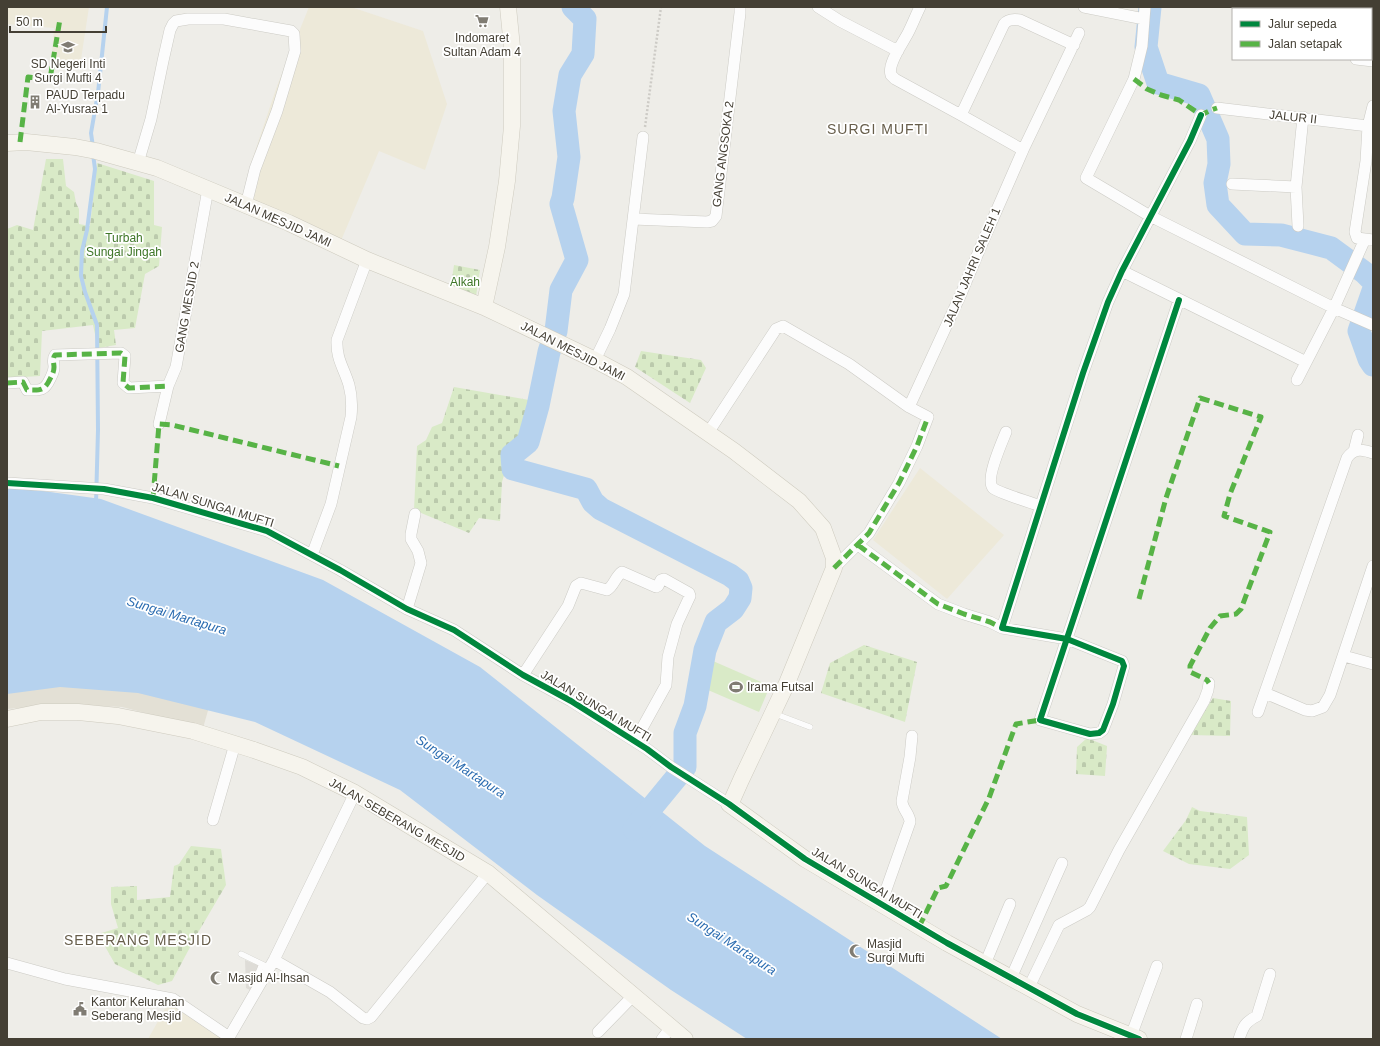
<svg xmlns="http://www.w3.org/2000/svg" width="1380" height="1046" viewBox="0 0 1380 1046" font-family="Arial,sans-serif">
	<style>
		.residential { fill: #e3e0d5 }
		.education { fill: #ede9d9 }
		.cemetery { fill: url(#cemetery-stones) }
		.pitch { fill: #d9eac7 }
		.parking { fill: #dedcd7 }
		.water { fill: #b6d2ee }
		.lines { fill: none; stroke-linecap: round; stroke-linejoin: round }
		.stream { stroke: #b6d2ee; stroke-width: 4 }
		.river { stroke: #b6d2ee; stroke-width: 23 }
		.lane-casing { stroke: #cccbc5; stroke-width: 6 }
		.street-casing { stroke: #cccbc5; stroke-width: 12 }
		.secondary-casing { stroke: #cecbbf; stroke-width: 17 }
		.path { stroke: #cdcbc6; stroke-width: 2.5; stroke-dasharray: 2 2; stroke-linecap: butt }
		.lane { stroke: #fcfcfc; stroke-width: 5.5 }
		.street { stroke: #fcfcfc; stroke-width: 11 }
		.secondary { stroke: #f6f4ed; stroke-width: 16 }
		.quiet { stroke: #57b346; stroke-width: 5; stroke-dasharray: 10 5; stroke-linecap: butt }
		.cycleway-casing { stroke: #fff; stroke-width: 8 }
		.cycleway { stroke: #00873e; stroke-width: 6 }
		.labels { text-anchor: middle; stroke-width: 3.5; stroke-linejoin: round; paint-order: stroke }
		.poi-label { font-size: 12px; fill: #443f34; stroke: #fff; text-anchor: start }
		.street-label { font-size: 12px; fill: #443f34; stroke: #fff }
		.park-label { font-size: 12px; fill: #3e7627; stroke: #fff }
		.water-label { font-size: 13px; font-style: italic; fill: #2c6db1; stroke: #fff }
		.quarter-label { font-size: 14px; letter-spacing: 1px; fill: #675e4b; stroke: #fff }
	</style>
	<defs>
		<pattern id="cemetery-stones" width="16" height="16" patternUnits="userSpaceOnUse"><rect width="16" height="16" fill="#d9eac7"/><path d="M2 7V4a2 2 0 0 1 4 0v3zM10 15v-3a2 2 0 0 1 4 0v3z" fill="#bbcaac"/></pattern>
	</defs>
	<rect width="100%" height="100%" fill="#eeede8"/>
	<path class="residential" d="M 7,608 L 209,707 L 203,728 L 122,707 L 64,704 L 7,709 Z"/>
	<path class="education" d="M 7,7 L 89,7 L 80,66 L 51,65 L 54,28 L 7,24 Z
		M 309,7 L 351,7 L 423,31 L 447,104 L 425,170 L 379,151 L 340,243 L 244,200 L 250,166 L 277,86 Z
		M 920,468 L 1004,535 L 947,599 L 873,540 Z
		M 170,1000 L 224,1039 L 148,1039 Z"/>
	<path class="cemetery" d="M 46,159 L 63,159 L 66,186 L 74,192 L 76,203 L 79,209 L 79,224 L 90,226 L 97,163 L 154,181 L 154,225 L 162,227 L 159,266 L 145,274 L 135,328 L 114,330 L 116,345 L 98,348 L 93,325 L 42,331 L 40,376 L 7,378 L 7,229 L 17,225 L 33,230 Z
		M 454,265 L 480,270 L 476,296 L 450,292 Z
		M 641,351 L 701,360 L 706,368 L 690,403 L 635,367 Z
		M 454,387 L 529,400 L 522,447 L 510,455 L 502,482 L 500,521 L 479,518 L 469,533 L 414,510 L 417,446 L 426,440 L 432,427 L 442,423 Z
		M 864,645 L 917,662 L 905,722 L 821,693 L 830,663 Z
		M 1213,698 L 1231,701 L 1230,736 L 1190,735 Z
		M 1087,738 L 1107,746 L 1105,776 L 1076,774 L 1077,747 Z
		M 1192,807 L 1200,811 L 1247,817 L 1249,855 L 1230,869 L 1189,864 L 1163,851 L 1186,820 Z
		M 191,846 L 221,849 L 226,885 L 196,936 L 172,981 L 158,985 L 115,964 L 98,934 L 118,928 L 111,904 L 111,887 L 137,886 L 137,900 L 170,897 L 174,866 L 179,864 Z"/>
	<path class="pitch" d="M 713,661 L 770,686 L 759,712 L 701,687 Z"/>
	<path class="parking" d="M 245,960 L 265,968 L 252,991 L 246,988 Z"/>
	<path class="water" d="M 7,486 L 101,499 L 323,580 L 480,667 L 705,846 L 1002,1039 L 747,1039 L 671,990 L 537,895 L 400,790 L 255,722 L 138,693 L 60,687 L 7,694 Z"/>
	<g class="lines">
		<path class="stream" d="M 93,147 L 91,133 L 98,93 L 107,7
			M 93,154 L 95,169 L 87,230 L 82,251 L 81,276 L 85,292 L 97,325 L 98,430 L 96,503"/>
		<path class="river" d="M 573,7 L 585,19 L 583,54 L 570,75 L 564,111 L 569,157 L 563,198 L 561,204 L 577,260 L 561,290 L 556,331 L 549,352 L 538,406 L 528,442 L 512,455 L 513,469 L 586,489 L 593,502 L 601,509 L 730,575 L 738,581 L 741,588 L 740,598 L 733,609 L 716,622 L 705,650 L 695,706 L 685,733 L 685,767 L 634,829
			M 1150,7 L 1146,47 L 1158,83 L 1199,95 L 1218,139 L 1219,164 L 1215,183 L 1218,205 L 1245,234 L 1281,235 L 1331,248 L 1365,273 L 1373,281
			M 1373,291 L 1359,331 L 1369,359 L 1373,365"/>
		<g class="lane-casing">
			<path id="lane" d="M 773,713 L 810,727
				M 241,954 L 270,968
				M 256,978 L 262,964"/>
		</g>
		<g class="street-casing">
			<path id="street" d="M 818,7 L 840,21 L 898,51
				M 920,7 C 916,15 913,23 909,31 C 904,42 887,63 891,75 L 895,79 L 961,115 L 1023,150
				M 1084,7 L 1144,19
				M 1145,7 L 1142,46 L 1134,79 L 1086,178 L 1150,216 L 1334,308 L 1373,325
				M 1356,59 L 1373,61
				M 1373,106 L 1368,126 L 1366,161 L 1355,232 L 1357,238 L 1373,240
				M 1217,108 L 1368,126
				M 961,115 L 1004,24 C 1008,19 1014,19 1020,20 L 1074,45
				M 138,163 L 151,119 L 163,61 L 170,30 L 173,24 L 176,21 L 188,19 L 224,19 L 291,31 L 294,34 L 295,51 L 277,111 L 255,169 L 246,205
				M 1232,184 L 1296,187
				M 633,219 L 707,222 L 712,221 L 716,216 L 740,13 L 740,7
				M 1298,226 L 1296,187 L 1303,117
				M 1122,271 L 1306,362
				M 1179,300 C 1132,440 1087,580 1040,720 L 1090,734 L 1099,733 L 1103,730 L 1113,704 L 1124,666 L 1122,661 L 1067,639 L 1002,628 L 1083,373 L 1108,302 L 1122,271 L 1190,141 L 1201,115
				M 595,360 L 610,329 L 624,294 L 643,137
				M 1297,380 L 1334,308 L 1365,239
				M 7,383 L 23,382 L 27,390 C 39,390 44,392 50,379 C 52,375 54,372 54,367 C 54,363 52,359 55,355 L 121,353 L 125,356 L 123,383 L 129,388 L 168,386
				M 159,424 L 168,386 L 176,367 L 208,189
				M 1006,432 C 1002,442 985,480 993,488 C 998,493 1031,502 1040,506
				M 708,433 L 776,329 L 783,326 L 849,364 L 909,407
				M 1354,451 L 1358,435
				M 7,483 L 104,489 L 153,498 L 267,531 L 340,570 L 407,609 L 454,630 L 523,675 L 571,701 L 647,749 L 671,767 L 729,804
				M 858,545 L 938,604 L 964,614 L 990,622 L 1002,628
				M 312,555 L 331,504 L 351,417 C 352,407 352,396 349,385 C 344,368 336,359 337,340 L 367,260
				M 834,568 L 869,533 L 899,483 L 917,446 L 928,417 L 909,407 L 961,294 L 981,246 L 1023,150 L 1079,33
				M 407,609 L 421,563 L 418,551 L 411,539 L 411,534 L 415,514
				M 1344,656 L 1373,664
				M 523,675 L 568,606 L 576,586 L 581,583 L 607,590 C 614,586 615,577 622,572 L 656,587 L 658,586 L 661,580 L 664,579 L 689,593 L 690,596 L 677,624 L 668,657 L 666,685 L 635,741
				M 1265,693 L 1305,710 L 1312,711 L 1323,707 L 1330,695 L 1373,566
				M 1258,712 L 1347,458 C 1354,448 1362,449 1373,453
				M 213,820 L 235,744
				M 881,904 L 910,822 C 910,814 902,809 902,801 L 910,757 L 912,736
				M 274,960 L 330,992 L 363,1018 L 367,1019 L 371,1017 L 488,873
				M 7,963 L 65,979 L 173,999 L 229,1037
				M 985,964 L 1010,904
				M 1011,978 L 1062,863
				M 1029,987 L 1059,925 L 1087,910 L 1090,907 L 1119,850 L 1204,701 L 1208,690 L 1209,683
				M 598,1032 L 633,996
				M 1131,1036 L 1157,966
				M 228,1039 L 274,960 L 355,793
				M 662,1039 L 671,1027
				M 1186,1039 L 1197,1004
				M 1239,1039 C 1243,1027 1245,1022 1257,1016 L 1270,974"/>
		</g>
		<g class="secondary-casing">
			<path id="secondary" d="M 7,143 L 26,142 L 75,147 L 96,151 L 157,168 L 289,223 L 367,260 L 484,307 L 595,360 L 627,377 L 734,451 L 799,501 L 823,528 L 834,558 L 834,568 L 787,683 L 741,780 L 733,798 L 729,804 L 805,859 L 947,943 L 1077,1014 L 1139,1039
				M 484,307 L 497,247 L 507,181 L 512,126 L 512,47 L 508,7
				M 7,719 L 41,712 L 78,712 L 118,716 L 193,731 L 254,750 L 302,767 L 355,793 L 488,873 L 685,1039"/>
		</g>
		<path class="path" d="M 645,127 L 661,7"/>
		<use href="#lane" class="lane"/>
		<use href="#street" class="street"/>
		<use href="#secondary" class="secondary"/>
		<path class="quiet" d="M 1134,79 L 1147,89 L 1161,95 L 1179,100 L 1201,115 L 1211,110 L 1217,108
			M 20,142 L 28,77 L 50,79 L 60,19
			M 7,383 L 23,382 L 27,390 C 39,390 44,392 50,379 C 52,375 54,372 54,367 C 54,363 52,359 55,355 L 121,353 L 125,356 L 123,383 L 129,388 L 168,386
			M 153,498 L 159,424 L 172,425 L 339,466
			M 858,545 L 938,604 L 964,614 L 990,622 L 1002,628
			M 834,568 L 869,533 L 899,483 L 917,446 L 928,417
			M 1139,599 L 1166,498 L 1200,398 L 1261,417 L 1230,494 L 1224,516 L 1270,532 L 1241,609 L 1236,614 L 1220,616 L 1210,628 L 1190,666 L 1190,672 L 1207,680 L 1209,683
			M 919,927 L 938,888 L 946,886 L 989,798 L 1016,724 L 1040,720"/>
		<g class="cycleway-casing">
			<path id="cycleway" d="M 1179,300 C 1132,440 1087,580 1040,720 L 1090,734 L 1099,733 L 1103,730 L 1113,704 L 1124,666 L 1122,661 L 1067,639 L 1002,628 L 1083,373 L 1108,302 L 1122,271 L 1190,141 L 1201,115
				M 7,483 L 104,489 L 153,498 L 267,531 L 340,570 L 407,609 L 454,630 L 523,675 L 571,701 L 647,749 L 671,767 L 729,804 L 805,859 L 947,943 L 1077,1014 L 1139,1039"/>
		</g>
		<use href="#cycleway" class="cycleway"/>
	</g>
	<defs>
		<g id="supermarket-bare" transform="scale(1.08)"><path d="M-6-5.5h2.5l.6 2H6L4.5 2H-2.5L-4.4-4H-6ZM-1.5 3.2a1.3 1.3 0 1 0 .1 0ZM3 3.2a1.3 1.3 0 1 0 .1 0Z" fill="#807c73" stroke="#fff" stroke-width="2.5" paint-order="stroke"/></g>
		<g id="school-bare" transform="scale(1.08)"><path d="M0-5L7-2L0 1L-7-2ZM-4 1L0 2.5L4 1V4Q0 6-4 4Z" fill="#807c73" stroke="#fff" stroke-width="2.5" paint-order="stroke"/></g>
		<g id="building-bare" transform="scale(1.08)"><path d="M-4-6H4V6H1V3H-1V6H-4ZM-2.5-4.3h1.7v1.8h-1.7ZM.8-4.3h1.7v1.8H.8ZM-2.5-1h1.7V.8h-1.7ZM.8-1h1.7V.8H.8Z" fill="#807c73" stroke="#fff" stroke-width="2.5" paint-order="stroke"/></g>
		<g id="stadium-bare" transform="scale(1.08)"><path d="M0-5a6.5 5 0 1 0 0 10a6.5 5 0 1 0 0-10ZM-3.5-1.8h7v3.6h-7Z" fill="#807c73" stroke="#fff" stroke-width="2.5" paint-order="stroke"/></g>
		<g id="mosque-bare" transform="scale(1.08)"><path d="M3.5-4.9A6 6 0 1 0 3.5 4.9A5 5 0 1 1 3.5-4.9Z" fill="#807c73" stroke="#fff" stroke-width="2.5" paint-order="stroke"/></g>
		<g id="civic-bare" transform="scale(1.08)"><path d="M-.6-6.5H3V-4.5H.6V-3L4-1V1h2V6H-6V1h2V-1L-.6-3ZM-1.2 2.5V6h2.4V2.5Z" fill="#807c73" stroke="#fff" stroke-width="2.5" paint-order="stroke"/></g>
	</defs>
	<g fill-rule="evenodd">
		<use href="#supermarket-bare" x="482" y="21"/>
		<use href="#school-bare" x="68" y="47"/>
		<use href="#building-bare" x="35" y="102"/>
		<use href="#stadium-bare" x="736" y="687"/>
		<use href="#mosque-bare" x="856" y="951"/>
		<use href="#mosque-bare" x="217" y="978"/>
		<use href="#civic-bare" x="80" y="1009"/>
	</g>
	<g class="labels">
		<g class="poi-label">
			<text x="482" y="42" text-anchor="middle">Indomaret<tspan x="482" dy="14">Sultan Adam 4</tspan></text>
			<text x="68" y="68" text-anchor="middle">SD Negeri Inti<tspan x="68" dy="14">Surgi Mufti 4</tspan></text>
			<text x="46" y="99">PAUD Terpadu<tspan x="46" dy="14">Al-Yusraa 1</tspan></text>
			<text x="747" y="691">Irama Futsal</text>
			<text x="867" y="948">Masjid<tspan x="867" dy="14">Surgi Mufti</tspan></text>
			<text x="228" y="982">Masjid Al-Ihsan</text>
			<text x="91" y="1006">Kantor Kelurahan<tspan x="91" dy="14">Seberang Mesjid</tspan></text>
		</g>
		<g class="street-label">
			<text transform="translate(1293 117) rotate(6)" y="4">JALUR II</text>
			<text transform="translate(723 154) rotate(-83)" y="4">GANG ANGSOKA 2</text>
			<text transform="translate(278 220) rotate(24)" y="4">JALAN MESJID JAMI</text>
			<text transform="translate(972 267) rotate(-67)" y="4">JALAN JAHRI SALEH 1</text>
			<text transform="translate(187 307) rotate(-80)" y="4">GANG MESJID 2</text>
			<text transform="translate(573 351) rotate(27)" y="4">JALAN MESJID JAMI</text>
			<text transform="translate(213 505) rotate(17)" y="4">JALAN SUNGAI MUFTI</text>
			<text transform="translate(596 706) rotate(31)" y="4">JALAN SUNGAI MUFTI</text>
			<text transform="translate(397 820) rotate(30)" y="4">JALAN SEBERANG MESJID</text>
			<text transform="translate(867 883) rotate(31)" y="4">JALAN SUNGAI MUFTI</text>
		</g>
		<g class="park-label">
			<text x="124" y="242">Turbah<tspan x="124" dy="14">Sungai Jingah</tspan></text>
			<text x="465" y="286">Alkah</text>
		</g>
		<g class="water-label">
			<text transform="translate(177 615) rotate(17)" y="5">Sungai Martapura</text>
			<text transform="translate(461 766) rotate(33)" y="5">Sungai Martapura</text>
			<text transform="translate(732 943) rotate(33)" y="5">Sungai Martapura</text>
		</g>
		<g class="quarter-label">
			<text x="878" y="134">SURGI MUFTI</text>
			<text x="138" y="945">SEBERANG MESJID</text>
		</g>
	</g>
	<rect width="1380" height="1046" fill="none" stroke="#443f34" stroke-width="16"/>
	<rect x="1232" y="8" width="140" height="52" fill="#ffffff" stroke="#b4b2ae"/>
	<rect x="1240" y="21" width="20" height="6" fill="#00873e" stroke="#b4b2ae"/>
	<text x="1268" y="28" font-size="12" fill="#443f34">Jalur sepeda</text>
	<rect x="1240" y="41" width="20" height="6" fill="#57b346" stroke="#b4b2ae"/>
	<text x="1268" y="48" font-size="12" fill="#443f34">Jalan setapak</text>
	<path d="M10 26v6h96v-6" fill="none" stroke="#443f34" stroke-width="2"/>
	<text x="16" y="26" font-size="12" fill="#443f34" stroke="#ffffff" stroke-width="3" paint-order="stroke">50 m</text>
</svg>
